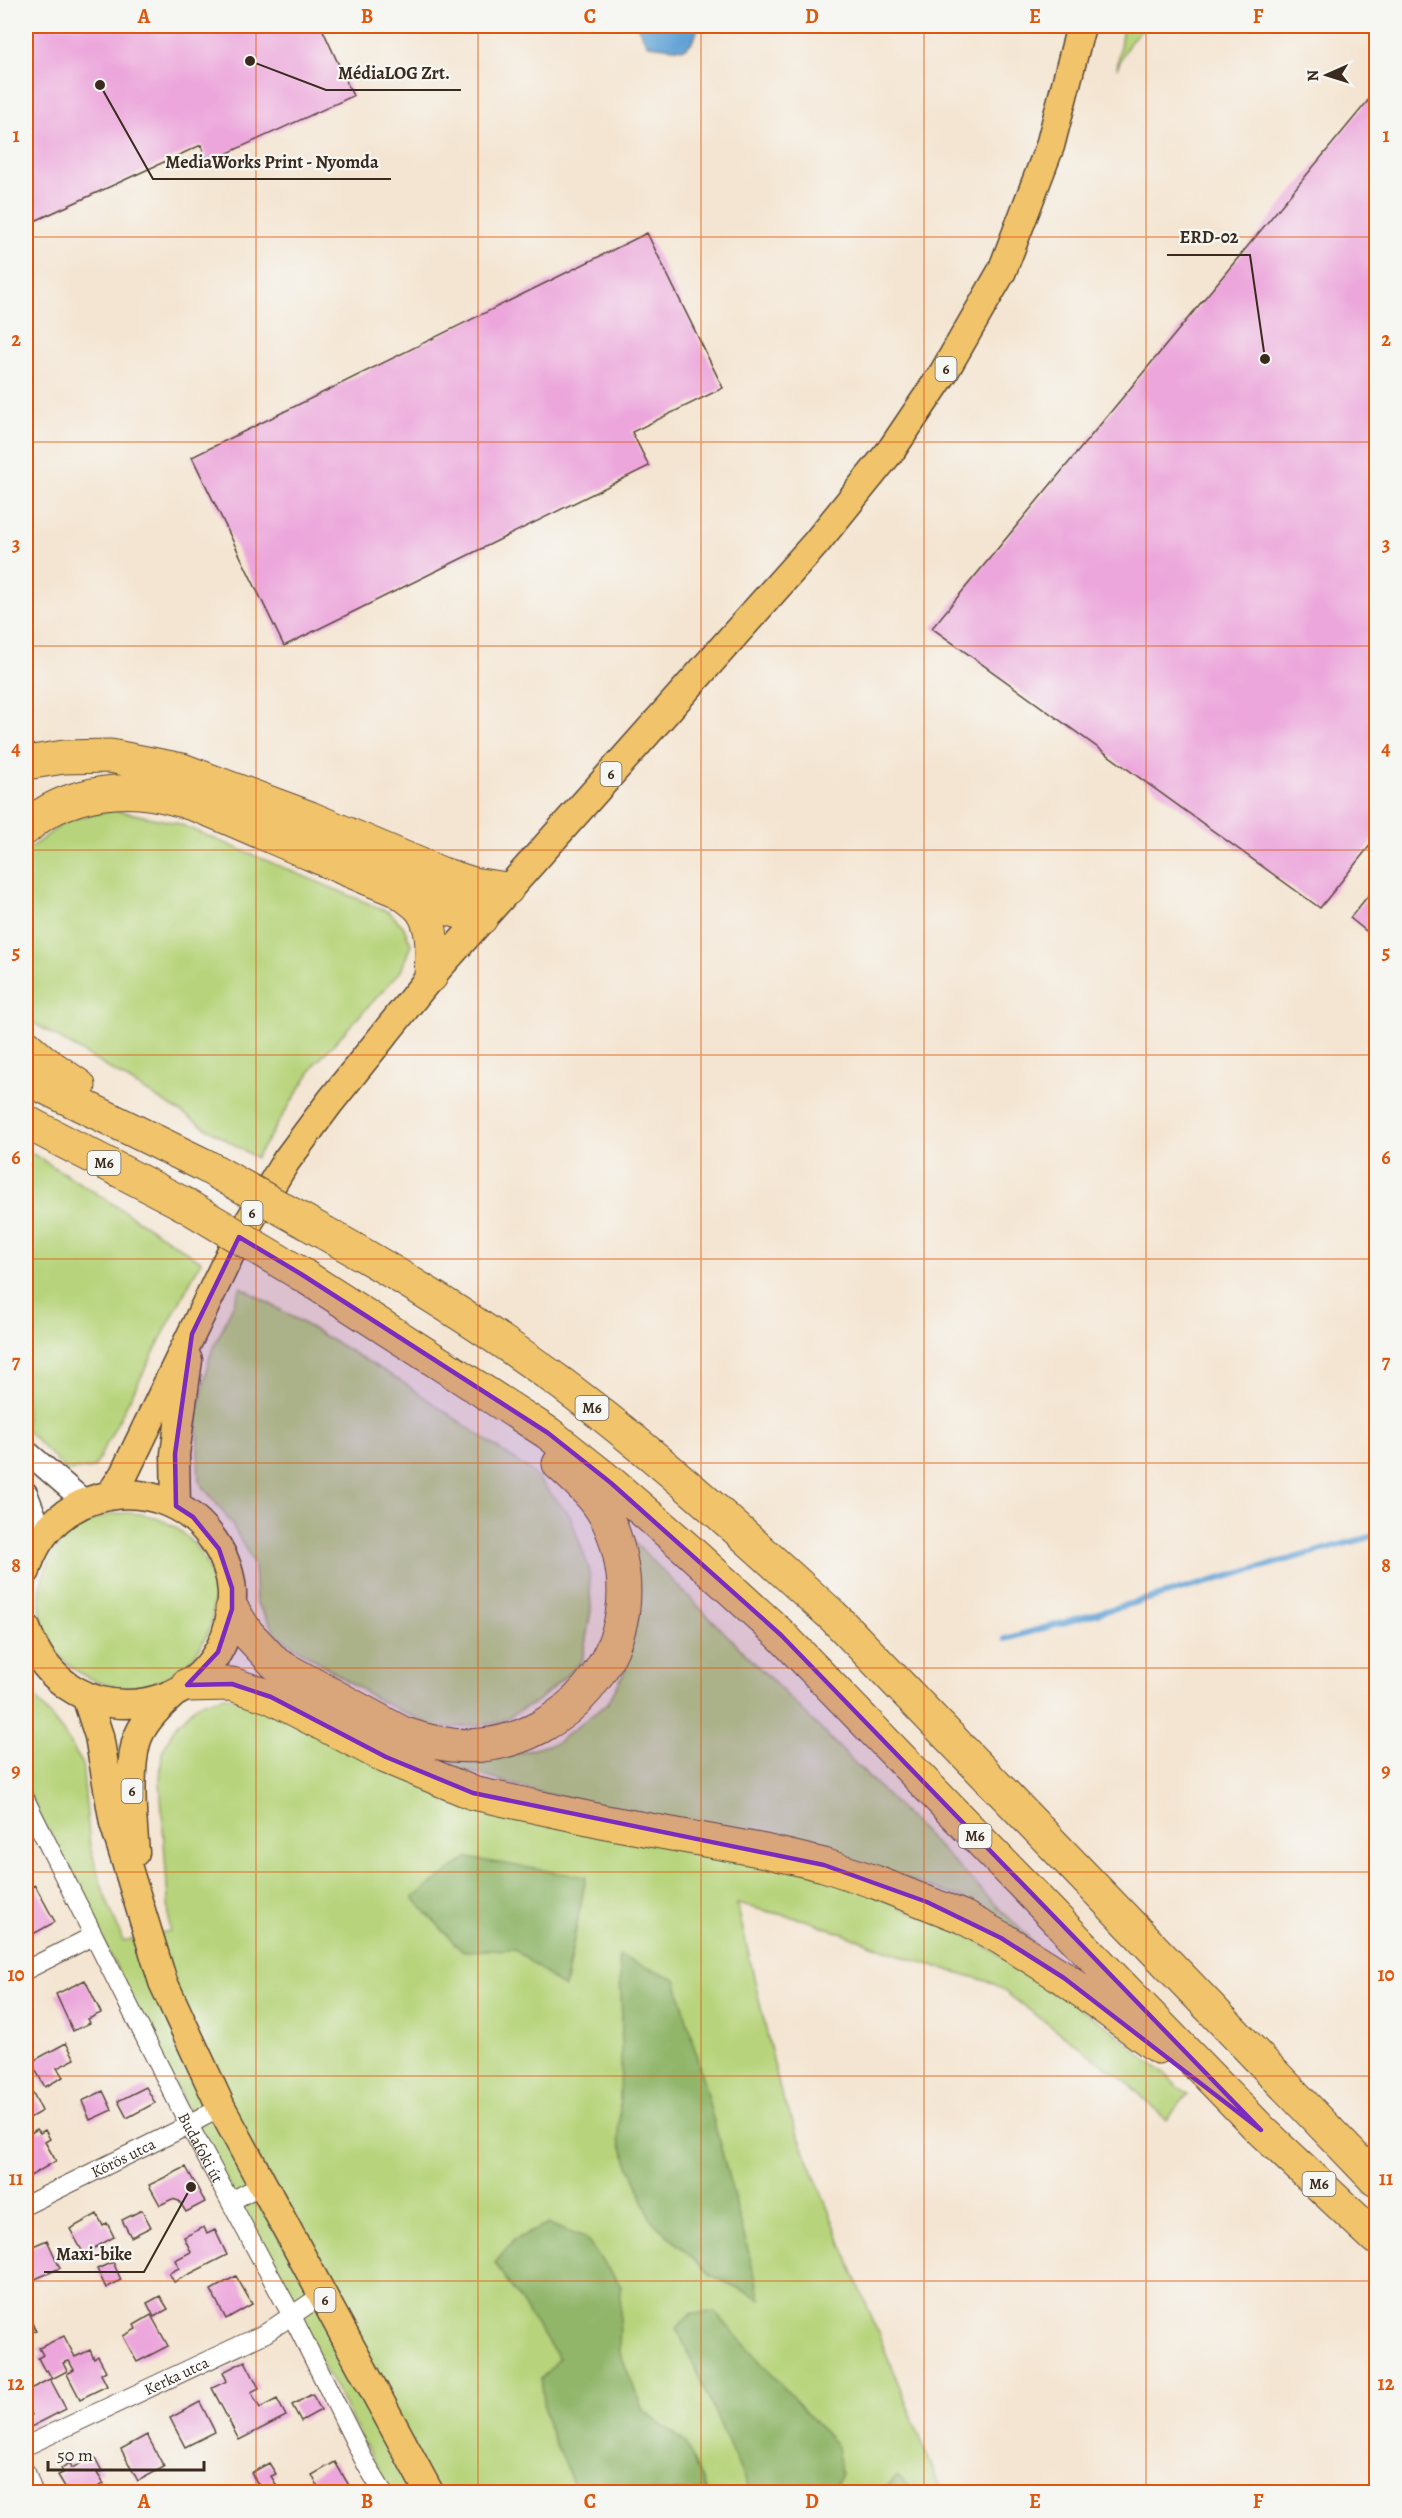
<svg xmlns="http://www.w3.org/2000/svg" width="1402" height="2518" viewBox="0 0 1402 2518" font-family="Alegreya,serif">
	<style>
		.green { fill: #b7d47b; stroke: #797f4c; stroke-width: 1.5; fill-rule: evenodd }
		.forest { fill: #91b66b; stroke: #667044; stroke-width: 1.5 }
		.water { fill: #61a2d5; stroke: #4e667a; stroke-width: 1.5 }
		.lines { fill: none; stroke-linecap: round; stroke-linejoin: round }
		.stream { stroke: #61a2d5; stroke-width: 6 }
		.building { fill: #eca6db }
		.minor-casing { stroke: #574639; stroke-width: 20 }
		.tertiary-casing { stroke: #574639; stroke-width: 25 }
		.primary-casing { stroke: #574639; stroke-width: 31 }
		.motorway-casing { stroke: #574639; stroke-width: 35 }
		.minor { stroke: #fff; stroke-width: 18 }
		.tertiary { stroke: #fff; stroke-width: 22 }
		.primary { stroke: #f1c36a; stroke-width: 28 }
		.motorway { stroke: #f1c36a; stroke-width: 33 }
		.motorway-bridge-casing { stroke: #574639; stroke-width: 35; stroke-linecap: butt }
		.motorway-bridge { stroke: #f1c36a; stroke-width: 33 }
		.marked { fill: #7b2cbf; fill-opacity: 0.2; stroke: #7b2cbf; stroke-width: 4.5; stroke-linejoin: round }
		.grid { fill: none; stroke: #df570d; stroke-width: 1.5; stroke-opacity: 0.55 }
		.labels { text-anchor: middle; stroke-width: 4.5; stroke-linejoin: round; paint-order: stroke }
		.shield { fill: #f6f6f2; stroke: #73675e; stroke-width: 1.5 }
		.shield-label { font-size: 15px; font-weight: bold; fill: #3b2a1e }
		.street-label { font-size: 16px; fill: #3b2a1e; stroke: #f6f6f2 }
		.leader { fill: none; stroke: #3b2a1e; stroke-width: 2 }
		.callout-dot { fill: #3b2a1e; stroke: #f6f6f2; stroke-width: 2 }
		.callout-label { font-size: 18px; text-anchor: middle; font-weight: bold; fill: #3b2a1e; stroke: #f6f6f2; stroke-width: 4.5; stroke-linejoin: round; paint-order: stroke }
		.neatline { fill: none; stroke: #df570d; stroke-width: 2 }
		.grid-label { font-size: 20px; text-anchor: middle; font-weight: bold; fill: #df570d }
	</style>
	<rect width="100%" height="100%" fill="#f6f6f2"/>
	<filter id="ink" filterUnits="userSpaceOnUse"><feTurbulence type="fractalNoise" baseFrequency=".0167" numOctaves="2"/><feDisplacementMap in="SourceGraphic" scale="12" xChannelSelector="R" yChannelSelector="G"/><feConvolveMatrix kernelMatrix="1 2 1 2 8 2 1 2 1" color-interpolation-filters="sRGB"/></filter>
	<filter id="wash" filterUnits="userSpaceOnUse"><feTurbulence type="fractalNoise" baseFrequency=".008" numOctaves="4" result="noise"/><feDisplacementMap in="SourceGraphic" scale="24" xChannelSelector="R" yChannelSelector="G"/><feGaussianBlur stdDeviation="1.35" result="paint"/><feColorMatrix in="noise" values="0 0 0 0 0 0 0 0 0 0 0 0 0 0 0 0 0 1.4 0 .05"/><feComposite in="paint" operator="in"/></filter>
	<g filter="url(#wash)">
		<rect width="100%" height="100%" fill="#f4e5d2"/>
		<path class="green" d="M 1123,26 L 1146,26 C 1131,37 1124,51 1117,69 Z
			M 114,810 L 177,823 L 389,912 L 403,926 L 411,944 L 401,971 L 316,1063 L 256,1158 L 26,1018 L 26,851 L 68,820 Z
			M 26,1150 L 91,1190 L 201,1261 L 94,1468 L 67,1471 L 26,1430 Z
			M 241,1287 L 401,1381 L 532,1472 L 570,1516 L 589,1569 L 591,1610 L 582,1661 L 538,1701 L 498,1723 L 439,1729 L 376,1699 L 278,1636 L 256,1602 L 254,1564 L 230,1521 L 199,1481 L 197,1417 L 210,1356 Z
			M40 1600a87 87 0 1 1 174 0a87 87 0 1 1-174 0Z
			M 630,1538 L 1035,1944 L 961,1898 L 841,1856 L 542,1793 L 433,1761 L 489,1761 L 556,1743 L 608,1703 L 626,1669 L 638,1612 Z
			M 26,1686 L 63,1732 L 82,1763 L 90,1847 L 104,1893 L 123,1941 L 170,1931 L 160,1781 L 162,1753 L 174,1728 L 198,1704 L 224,1696 L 250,1700 L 337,1744 L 833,1877 L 978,1941 L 1107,2026 L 1188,2094 L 1166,2120 L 1128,2083 L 993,1983 L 904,1957 L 809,1921 L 737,1904 L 780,2090 L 942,2492 L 390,2492 L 188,2109 L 26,1788 ZM 586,1877 L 565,1987 L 564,1987 L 514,1949 Z"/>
		<path class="forest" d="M 467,1858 L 586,1877 L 564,1988 L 514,1949 L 462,1951 L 413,1898 Z
			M 619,1956 L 676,1979 L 761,2299 L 711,2275 L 651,2220 L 619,2140 L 622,2017 Z
			M 548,2224 L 585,2238 L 621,2286 L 619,2351 L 643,2410 L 686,2443 L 707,2492 L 577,2492 L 547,2424 L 541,2379 L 559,2359 L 495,2263 L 514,2240 Z
			M 715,2312 L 837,2446 L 841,2474 L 833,2492 L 750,2492 L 677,2328 L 692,2313 Z
			M 897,2476 L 898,2476 L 916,2492 L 881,2492 Z"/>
		<path class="water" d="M 637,26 L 697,26 C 698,35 691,46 683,49 L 648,45 Z"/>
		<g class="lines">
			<path class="stream" d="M 1005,1639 L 1376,1535"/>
		</g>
		<g id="blocks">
			<path class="building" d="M 26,26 L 321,26 L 353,96 L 208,162 L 201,145 L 26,225 Z
				M 1376,91 L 1376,838 L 1320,908 L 932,628 Z
				M 647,233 L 723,388 L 632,432 L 649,466 L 284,646 L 192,457 Z
				M 1376,886 L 1376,939 L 1350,918 Z
				M 35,1885 L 55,1922 L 26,1938 L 26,1890 Z
				M 85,1980 L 101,2013 L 88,2019 L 90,2023 L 73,2031 L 56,1994 Z
				M 66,2043 L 75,2059 L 57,2068 L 63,2077 L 45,2087 L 31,2062 Z
				M 146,2087 L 155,2103 L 127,2118 L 118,2101 Z
				M 26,2088 L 29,2095 L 33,2093 L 42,2111 L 26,2120 Z
				M 103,2091 L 112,2110 L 90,2120 L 82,2101 Z
				M 37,2129 L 40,2133 L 45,2130 L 50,2139 L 45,2142 L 56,2161 L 27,2178 L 26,2136 Z
				M 186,2167 L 205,2202 L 186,2212 L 179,2201 L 172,2199 L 160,2205 L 149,2185 Z
				M 142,2210 L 151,2227 L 131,2237 L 122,2220 Z
				M 97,2214 L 103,2226 L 107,2223 L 114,2237 L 84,2254 L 70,2229 Z
				M 204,2227 L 207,2234 L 215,2230 L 227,2255 L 174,2282 L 169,2273 L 179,2268 L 175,2260 L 191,2252 L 184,2237 Z
				M 47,2240 L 60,2268 L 33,2280 L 26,2264 L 26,2249 Z
				M 113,2262 L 121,2280 L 106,2288 L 97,2269 Z
				M 236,2276 L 252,2304 L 226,2319 L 211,2290 Z
				M 160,2296 L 168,2309 L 154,2317 L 147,2303 Z
				M 151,2315 L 168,2346 L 137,2362 L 123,2336 L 136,2329 L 134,2325 Z
				M 29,2318 L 36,2330 L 26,2336 L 26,2320 Z
				M 64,2336 L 75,2357 L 90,2350 L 94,2359 L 98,2356 L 106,2371 L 101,2374 L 107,2386 L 80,2399 L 67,2374 L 74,2370 L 69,2361 L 63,2363 L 67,2371 L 52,2379 L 47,2370 L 45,2371 L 38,2358 L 43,2355 L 39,2348 Z
				M 245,2361 L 259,2388 L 251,2392 L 260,2408 L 277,2399 L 286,2416 L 239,2440 L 212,2388 L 227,2381 L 223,2372 Z
				M 50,2379 L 66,2409 L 29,2428 L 26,2418 L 32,2415 L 26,2403 L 26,2391 Z
				M 312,2394 L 321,2410 L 301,2421 L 292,2405 Z
				M 200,2402 L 215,2432 L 185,2447 L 170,2418 Z
				M 147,2435 L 164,2467 L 138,2481 L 121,2449 Z
				M 94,2456 L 102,2471 L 97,2473 L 104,2484 L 88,2492 L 68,2492 L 58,2475 L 63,2473 L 61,2468 L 70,2463 L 72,2468 Z
				M 335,2462 L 353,2492 L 313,2492 L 319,2489 L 312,2475 Z
				M 269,2463 L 276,2474 L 271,2476 L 280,2491 L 258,2492 L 254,2486 L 258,2484 L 251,2473 Z"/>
		</g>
	</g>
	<g filter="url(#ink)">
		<use href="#blocks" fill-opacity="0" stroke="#574639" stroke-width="1.5"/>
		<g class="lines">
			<g class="minor-casing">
				<g id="minor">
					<path id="s1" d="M 26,1801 L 189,2125 L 292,2316 L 367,2466 L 383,2492"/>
					<path d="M 26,1970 L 93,1936"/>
					<path d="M 231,2201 L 262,2185"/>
					<path id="s2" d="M 26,2205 L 189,2125 L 221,2107"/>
					<path id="s3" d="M 26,2446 L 266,2333 L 322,2295"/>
					<path d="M 26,2472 L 33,2492"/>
				</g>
			</g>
			<g class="tertiary-casing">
				<path id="tertiary" d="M 26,1451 L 85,1502
					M 26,1493 L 35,1516 L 40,1539"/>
			</g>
			<g class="primary-casing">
				<path id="primary" d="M 110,1495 L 124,1474 L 233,1248 L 286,1161 L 330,1102 L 431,976 L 816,543 L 892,449 L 944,372 L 1002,271 L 1050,146 L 1081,26
					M 176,1506 L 175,1454 L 188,1360
					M 26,1571 C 50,1484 164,1467 214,1541 C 224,1556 231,1574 232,1592 C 235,1718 66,1748 26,1628
					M 86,1696 L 99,1736 L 114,1823 L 163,1982 L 221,2107 L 429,2492
					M 135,1852 C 132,1821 128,1773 136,1743 C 141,1724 157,1708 172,1695"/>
			</g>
			<g class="motorway-casing">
				<path id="motorway" d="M 26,763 L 64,757 L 110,756 L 182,770 L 310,818 L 442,874 L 473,884 L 507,889
					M 26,828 C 54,800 101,789 140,792 C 184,796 225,817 265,834 C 336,864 407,899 481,918
					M 402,893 C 408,898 416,903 421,909 C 435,928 432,954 431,976
					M 26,1046 L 43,1061 L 79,1086
					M 26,1078 L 204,1165
					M 26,1122 L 182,1203
					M 325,1233 C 407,1279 486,1328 562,1384 C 657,1455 746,1537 834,1617 L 1376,2180
					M 301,1274 L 548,1433 L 611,1483 L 685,1547 L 781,1635 L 1261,2130 L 1376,2238
					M 232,1609 L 247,1633 L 276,1664 L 402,1733 C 427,1742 455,1748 482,1745 C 565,1737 633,1659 623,1575 C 620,1552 614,1527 600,1507 C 589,1490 574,1478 559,1464
					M 187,1685 L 232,1684 L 271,1697 L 386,1757 L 473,1793 L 606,1822 L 765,1851 L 824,1865 L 875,1882 L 963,1917 L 1001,1938 L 1064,1978 L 1158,2047"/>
			</g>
			<use href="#minor" class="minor"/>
			<use href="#tertiary" class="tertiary"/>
			<use href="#primary" class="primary"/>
			<use href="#motorway" class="motorway"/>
			<g class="motorway-bridge-casing">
				<path id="motorway-bridge" d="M 204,1165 L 325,1233
					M 182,1203 L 301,1274"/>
			</g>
			<use href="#motorway-bridge" class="motorway-bridge"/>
		</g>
	</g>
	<path class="marked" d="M 239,1237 L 301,1274 L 548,1433 L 611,1483 L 781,1635 L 1261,2130 L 1064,1978 L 1001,1938 L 927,1902 L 824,1865 L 473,1793 L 386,1757 L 271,1697 L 232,1684 L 187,1685 L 218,1652 L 232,1609 L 232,1588 L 219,1549 L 193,1517 L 176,1506 L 175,1454 L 192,1334 Z"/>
	<path class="grid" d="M 256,26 L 256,2492M 478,26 L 478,2492M 701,26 L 701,2492M 924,26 L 924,2492M 1146,26 L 1146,2492M 26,237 L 1376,237M 26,442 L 1376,442M 26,646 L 1376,646M 26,850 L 1376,850M 26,1055 L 1376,1055M 26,1259 L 1376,1259M 26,1463 L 1376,1463M 26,1668 L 1376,1668M 26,1872 L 1376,1872M 26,2076 L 1376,2076M 26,2281 L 1376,2281"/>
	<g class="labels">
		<g class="shield">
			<rect x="935.5" y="357" width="21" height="24" rx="4.5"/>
			<rect x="600.5" y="762" width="21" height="24" rx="4.5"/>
			<rect x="87.5" y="1151" width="33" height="24" rx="4.5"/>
			<rect x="241.5" y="1201" width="21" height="24" rx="4.5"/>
			<rect x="575.5" y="1396" width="33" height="24" rx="4.5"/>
			<rect x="121.5" y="1779" width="21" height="24" rx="4.5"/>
			<rect x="958.5" y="1824" width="33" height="24" rx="4.5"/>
			<rect x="1302.5" y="2172" width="33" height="24" rx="4.5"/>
			<rect x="314.5" y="2288" width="21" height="24" rx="4.5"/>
		</g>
		<g class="shield-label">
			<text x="946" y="374">6</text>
			<text x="611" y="779">6</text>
			<text x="104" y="1168">M6</text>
			<text x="252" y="1218">6</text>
			<text x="592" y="1413">M6</text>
			<text x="132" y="1796">6</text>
			<text x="975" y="1841">M6</text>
			<text x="1319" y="2189">M6</text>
			<text x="325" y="2305">6</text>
		</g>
		<g class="street-label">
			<text dy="6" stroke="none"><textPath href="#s1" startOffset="388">Budafoki út</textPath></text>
			<text dy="6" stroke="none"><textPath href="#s2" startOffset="108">Körös utca</textPath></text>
			<text dy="6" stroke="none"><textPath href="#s3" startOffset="166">Kerka utca</textPath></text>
		</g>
	</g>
	<path class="leader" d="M250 61L326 90H461M100 85L153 179H391M1265 359L1250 255H1167M191 2187L144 2272H44"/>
	<g class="callout-dot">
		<circle cx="250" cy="61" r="6"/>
		<circle cx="100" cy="85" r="6"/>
		<circle cx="1265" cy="359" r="6"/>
		<circle cx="191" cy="2187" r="6"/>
	</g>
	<g class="callout-label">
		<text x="394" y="79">MédiaLOG Zrt.</text>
		<text x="272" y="168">MediaWorks Print - Nyomda</text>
		<text x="1209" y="243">ERD-02</text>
		<text x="94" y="2260">Maxi-bike</text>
	</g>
	<rect width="1402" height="2518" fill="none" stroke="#f6f6f2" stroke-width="66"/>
	<g transform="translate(1327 75) rotate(267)" stroke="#f6f6f2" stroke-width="4.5" paint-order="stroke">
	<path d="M0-4.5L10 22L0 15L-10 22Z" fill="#3b2a1e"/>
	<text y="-9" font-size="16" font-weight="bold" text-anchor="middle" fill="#3b2a1e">N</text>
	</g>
	<path d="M48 2461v9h156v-9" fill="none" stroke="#3b2a1e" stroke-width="3"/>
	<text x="57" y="2461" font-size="18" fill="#3b2a1e" stroke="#f6f6f2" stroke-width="4.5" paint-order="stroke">50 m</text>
	<rect x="33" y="33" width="1336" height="2452" class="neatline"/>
	<g class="grid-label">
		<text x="144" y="23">A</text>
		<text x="367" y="23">B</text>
		<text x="590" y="23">C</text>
		<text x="812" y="23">D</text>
		<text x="1035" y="23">E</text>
		<text x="1258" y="23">F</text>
		<text x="16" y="142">1</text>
		<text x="1386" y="142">1</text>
		<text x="16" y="346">2</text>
		<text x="1386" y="346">2</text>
		<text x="16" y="551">3</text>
		<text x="1386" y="551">3</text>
		<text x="16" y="755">4</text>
		<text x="1386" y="755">4</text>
		<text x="16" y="959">5</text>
		<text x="1386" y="959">5</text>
		<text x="16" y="1164">6</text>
		<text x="1386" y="1164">6</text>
		<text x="16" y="1368">7</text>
		<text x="1386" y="1368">7</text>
		<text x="16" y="1572">8</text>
		<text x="1386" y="1572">8</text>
		<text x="16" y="1777">9</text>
		<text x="1386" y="1777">9</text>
		<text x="16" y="1981">10</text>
		<text x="1386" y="1981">10</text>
		<text x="16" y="2185">11</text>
		<text x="1386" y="2185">11</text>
		<text x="16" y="2390">12</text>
		<text x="1386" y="2390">12</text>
		<text x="144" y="2508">A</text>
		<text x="367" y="2508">B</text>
		<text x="590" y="2508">C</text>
		<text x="812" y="2508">D</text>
		<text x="1035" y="2508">E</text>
		<text x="1258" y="2508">F</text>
	</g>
</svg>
